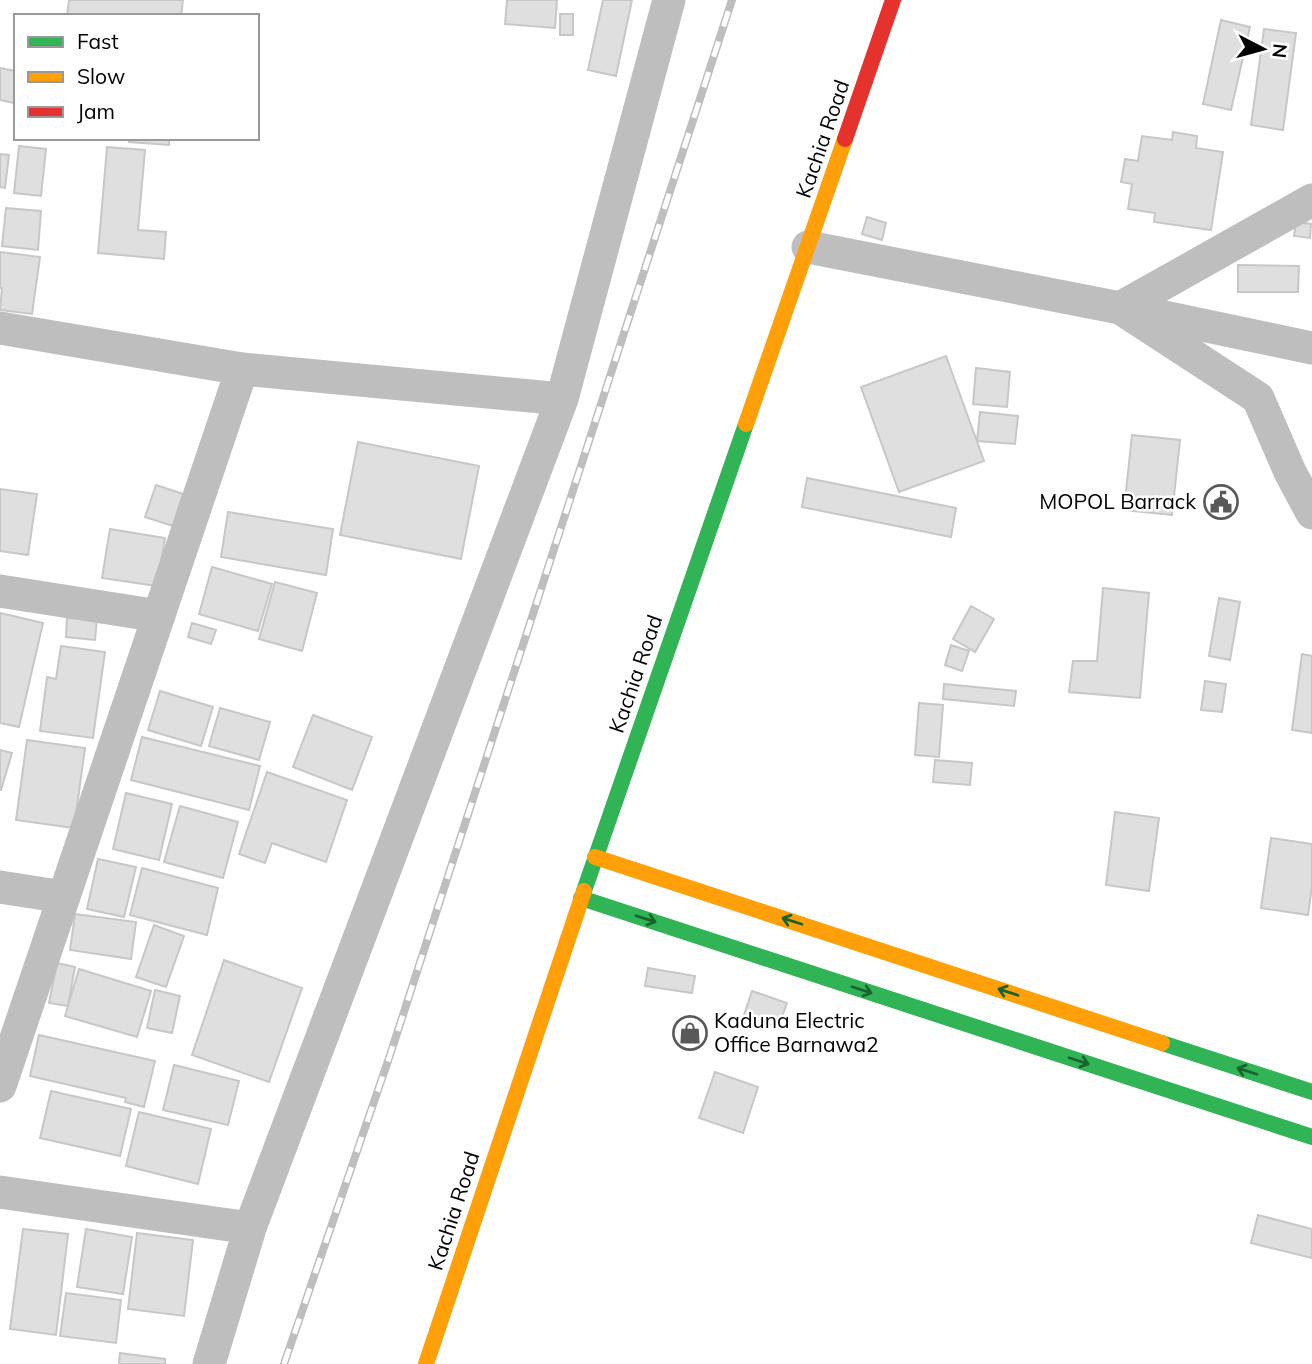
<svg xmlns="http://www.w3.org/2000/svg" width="1312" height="1364" viewBox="0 0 1312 1364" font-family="Mulish,sans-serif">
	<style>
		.building { fill: #dfdfdf; stroke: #c7c7c7; stroke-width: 2 }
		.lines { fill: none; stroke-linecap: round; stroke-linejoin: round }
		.street { stroke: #bebebe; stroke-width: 33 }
		.fast { stroke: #30b455; stroke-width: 16 }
		.slow { stroke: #ff9f0a; stroke-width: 16 }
		.jam { stroke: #e5322d; stroke-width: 16 }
		.rail-casing { stroke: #bebebe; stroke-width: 8 }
		.rail { stroke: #fff; stroke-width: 5; stroke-dasharray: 16; stroke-linecap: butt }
		.oneway { stroke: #1a632f }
		.labels { text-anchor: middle; stroke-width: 5; stroke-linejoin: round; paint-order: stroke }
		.street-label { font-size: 21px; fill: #000; stroke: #fff }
		.poi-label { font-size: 21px; fill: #000; stroke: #fff; text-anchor: end }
	</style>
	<rect width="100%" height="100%" fill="#fff"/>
	<path class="building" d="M 69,0 L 183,0 L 181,16 L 67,16 Z
		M 507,0 L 557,0 L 555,28 L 505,24 Z
		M 603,0 L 632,0 L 616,76 L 588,70 Z
		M 560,14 L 573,14 L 573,35 L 560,35 Z
		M 1221,20 L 1250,27 L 1231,110 L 1203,104 Z
		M 1264,29 L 1296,33 L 1283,130 L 1251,125 Z
		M 0,68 L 16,71 L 14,103 L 0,100 Z
		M 1173,132 L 1197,136 L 1196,148 L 1223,152 L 1211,230 L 1154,222 L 1155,213 L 1128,209 L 1132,184 L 1121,182 L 1125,159 L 1138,161 L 1142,136 L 1172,140 Z
		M 129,138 L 169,138 L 169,145 L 129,142 Z
		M 19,146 L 46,149 L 41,196 L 14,193 Z
		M 107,147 L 145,150 L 138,230 L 166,232 L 164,259 L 98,253 Z
		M 0,154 L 9,155 L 5,188 L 0,187 Z
		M 6,208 L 41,211 L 38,250 L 2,246 Z
		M 867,217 L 886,223 L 882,240 L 862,234 Z
		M 1296,222 L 1311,224 L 1310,238 L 1294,236 Z
		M 0,252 L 40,257 L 32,314 L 0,310 L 2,288 L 0,288 Z
		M 1238,265 L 1299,266 L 1298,292 L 1238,292 Z
		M 946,356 L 984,461 L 899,492 L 861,387 Z
		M 976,368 L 1010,372 L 1007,407 L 973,404 Z
		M 980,412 L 1018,416 L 1015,444 L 977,441 Z
		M 1132,435 L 1180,440 L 1172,515 L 1124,510 Z
		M 358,442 L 479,466 L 461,559 L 340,535 Z
		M 807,478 L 956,508 L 951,537 L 802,507 Z
		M 156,485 L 183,494 L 173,526 L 145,517 Z
		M 0,489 L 37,494 L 28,555 L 0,551 Z
		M 228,512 L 333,529 L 326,575 L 221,557 Z
		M 110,529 L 165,538 L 157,586 L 102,578 Z
		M 212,567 L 272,584 L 258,631 L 199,614 Z
		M 275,582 L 317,593 L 302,651 L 259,639 Z
		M 1103,588 L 1149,593 L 1140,698 L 1069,692 L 1073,661 L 1097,661 Z
		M 1219,598 L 1240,602 L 1230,660 L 1209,656 Z
		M 971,606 L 994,619 L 975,652 L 953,639 Z
		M 0,613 L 43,623 L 19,727 L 0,723 Z
		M 67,617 L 97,619 L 95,640 L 66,637 Z
		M 192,623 L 216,630 L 211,644 L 188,637 Z
		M 951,645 L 969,651 L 962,671 L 945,665 Z
		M 61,646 L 105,652 L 93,738 L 40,731 L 47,677 L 56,679 Z
		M 1302,654 L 1312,656 L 1312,733 L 1292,730 Z
		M 1205,681 L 1226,684 L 1222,712 L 1201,710 Z
		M 944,684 L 1016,691 L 1014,706 L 943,699 Z
		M 160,691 L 213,707 L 201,746 L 148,730 Z
		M 919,703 L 943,705 L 939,757 L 915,755 Z
		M 220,708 L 270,722 L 259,760 L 209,746 Z
		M 313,715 L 372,737 L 352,790 L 293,767 Z
		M 142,737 L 260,766 L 249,810 L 131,780 Z
		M 27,740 L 85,748 L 74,828 L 16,820 Z
		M 0,750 L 12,753 L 1,790 L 0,790 Z
		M 935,760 L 972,763 L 970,785 L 933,782 Z
		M 267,772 L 347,800 L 326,862 L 272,843 L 265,863 L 239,854 Z
		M 126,793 L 172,804 L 159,860 L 113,849 Z
		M 180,806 L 238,822 L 223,878 L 164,862 Z
		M 1115,812 L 1159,818 L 1149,891 L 1106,885 Z
		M 1271,838 L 1312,844 L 1312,886 L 1308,915 L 1261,908 Z
		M 98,859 L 136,867 L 124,917 L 87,909 Z
		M 142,868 L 218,888 L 207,935 L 130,915 Z
		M 75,914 L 136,922 L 131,959 L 70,950 Z
		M 154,925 L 184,936 L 166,987 L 136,977 Z
		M 224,960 L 302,988 L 269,1082 L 192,1055 Z
		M 57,963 L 75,967 L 68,1006 L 49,1003 Z
		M 648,968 L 695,976 L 692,993 L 645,986 Z
		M 79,969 L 151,991 L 137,1037 L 65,1016 Z
		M 155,990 L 180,996 L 172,1033 L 147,1028 Z
		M 752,991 L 787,1003 L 778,1027 L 744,1015 Z
		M 39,1035 L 155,1061 L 144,1107 L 125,1102 L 126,1098 L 30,1076 Z
		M 174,1065 L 239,1081 L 228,1125 L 163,1110 Z
		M 715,1072 L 758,1087 L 743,1133 L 699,1118 Z
		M 51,1091 L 131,1109 L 120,1156 L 40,1138 Z
		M 139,1112 L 211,1129 L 198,1184 L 126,1166 Z
		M 1258,1215 L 1312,1229 L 1312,1258 L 1251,1243 Z
		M 23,1229 L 68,1234 L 56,1335 L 10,1329 Z
		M 86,1229 L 132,1237 L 123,1294 L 77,1287 Z
		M 137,1233 L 193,1240 L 184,1316 L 128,1309 Z
		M 66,1293 L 121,1300 L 116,1343 L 60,1336 Z
		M 120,1353 L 165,1359 L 165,1364 L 119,1364 Z"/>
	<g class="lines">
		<path class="street" d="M 808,247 L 1120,308 L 1258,398 L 1290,472 L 1312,513
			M 1120,308 L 1312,200
			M 1140,312 L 1312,348
			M 0,328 L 242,369 L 562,399
			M 0,591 L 159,616
			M 0,887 L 64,897
			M 0,1086 L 242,369
			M 0,1192 L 250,1228
			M 209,1364 L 250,1228 L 562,399 L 669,0"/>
		<path class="fast" d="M 584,891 L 746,424
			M 581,898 L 1312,1137
			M 1162,1043 L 1312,1092"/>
		<path class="slow" d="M 746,424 L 845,139
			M 595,857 L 1162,1043
			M 426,1364 L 584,891"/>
		<path class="jam" d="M 845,139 L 893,0"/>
		<g class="rail-casing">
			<path id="rail" d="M 284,1364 L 390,1055 L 732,0"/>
		</g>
		<use href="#rail" class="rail"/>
	</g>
	<defs><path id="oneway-shaft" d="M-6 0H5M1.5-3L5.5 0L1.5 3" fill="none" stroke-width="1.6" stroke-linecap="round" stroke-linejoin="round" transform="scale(1.75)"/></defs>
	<g class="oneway">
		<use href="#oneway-shaft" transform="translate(646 919) rotate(18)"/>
		<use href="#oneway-shaft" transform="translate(792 921) rotate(-162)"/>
		<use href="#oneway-shaft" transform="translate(862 990) rotate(18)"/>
		<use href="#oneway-shaft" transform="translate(1008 992) rotate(-162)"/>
		<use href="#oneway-shaft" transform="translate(1079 1061) rotate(18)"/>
		<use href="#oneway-shaft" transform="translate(1247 1071) rotate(-162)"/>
	</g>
	<defs>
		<g id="civic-ring" transform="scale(1.75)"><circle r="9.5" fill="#fff" stroke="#595959" stroke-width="1.5"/><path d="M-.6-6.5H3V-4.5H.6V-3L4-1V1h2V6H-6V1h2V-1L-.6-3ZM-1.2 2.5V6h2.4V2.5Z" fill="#595959"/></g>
		<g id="shop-ring" transform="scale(1.75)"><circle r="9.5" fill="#fff" stroke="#595959" stroke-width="1.5"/><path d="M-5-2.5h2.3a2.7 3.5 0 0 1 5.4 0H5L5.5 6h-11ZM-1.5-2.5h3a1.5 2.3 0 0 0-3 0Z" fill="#595959"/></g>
	</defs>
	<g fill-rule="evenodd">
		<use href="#civic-ring" x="1221" y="502"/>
		<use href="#shop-ring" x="690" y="1033"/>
	</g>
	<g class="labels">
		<g class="street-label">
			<text transform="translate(823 139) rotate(-71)" y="7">Kachia Road</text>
			<text transform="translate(636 674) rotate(-71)" y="7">Kachia Road</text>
			<text transform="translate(454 1211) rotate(-72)" y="7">Kachia Road</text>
		</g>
		<g class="poi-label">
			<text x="1196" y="509">MOPOL Barrack</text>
			<text x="714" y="1028" text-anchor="start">Kaduna Electric<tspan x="714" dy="24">Office Barnawa2</tspan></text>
		</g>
	</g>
	<rect x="14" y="14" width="245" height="126" fill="#ffffff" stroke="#999999" stroke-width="2"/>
	<rect x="28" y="37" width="35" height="10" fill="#30b455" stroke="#999999" stroke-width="2"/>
	<text x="77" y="49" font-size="21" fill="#000000">Fast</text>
	<rect x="28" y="72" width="35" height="10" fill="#ff9f0a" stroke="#999999" stroke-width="2"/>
	<text x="77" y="84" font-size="21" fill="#000000">Slow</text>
	<rect x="28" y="107" width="35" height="10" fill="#e5322d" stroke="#999999" stroke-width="2"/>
	<text x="77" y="119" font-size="21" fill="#000000">Jam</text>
	<g transform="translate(1263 49) rotate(96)" stroke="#ffffff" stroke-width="5" paint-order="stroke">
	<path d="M0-5L12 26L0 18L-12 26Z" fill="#000000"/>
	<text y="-10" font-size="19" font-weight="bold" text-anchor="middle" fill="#000000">N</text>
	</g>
</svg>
